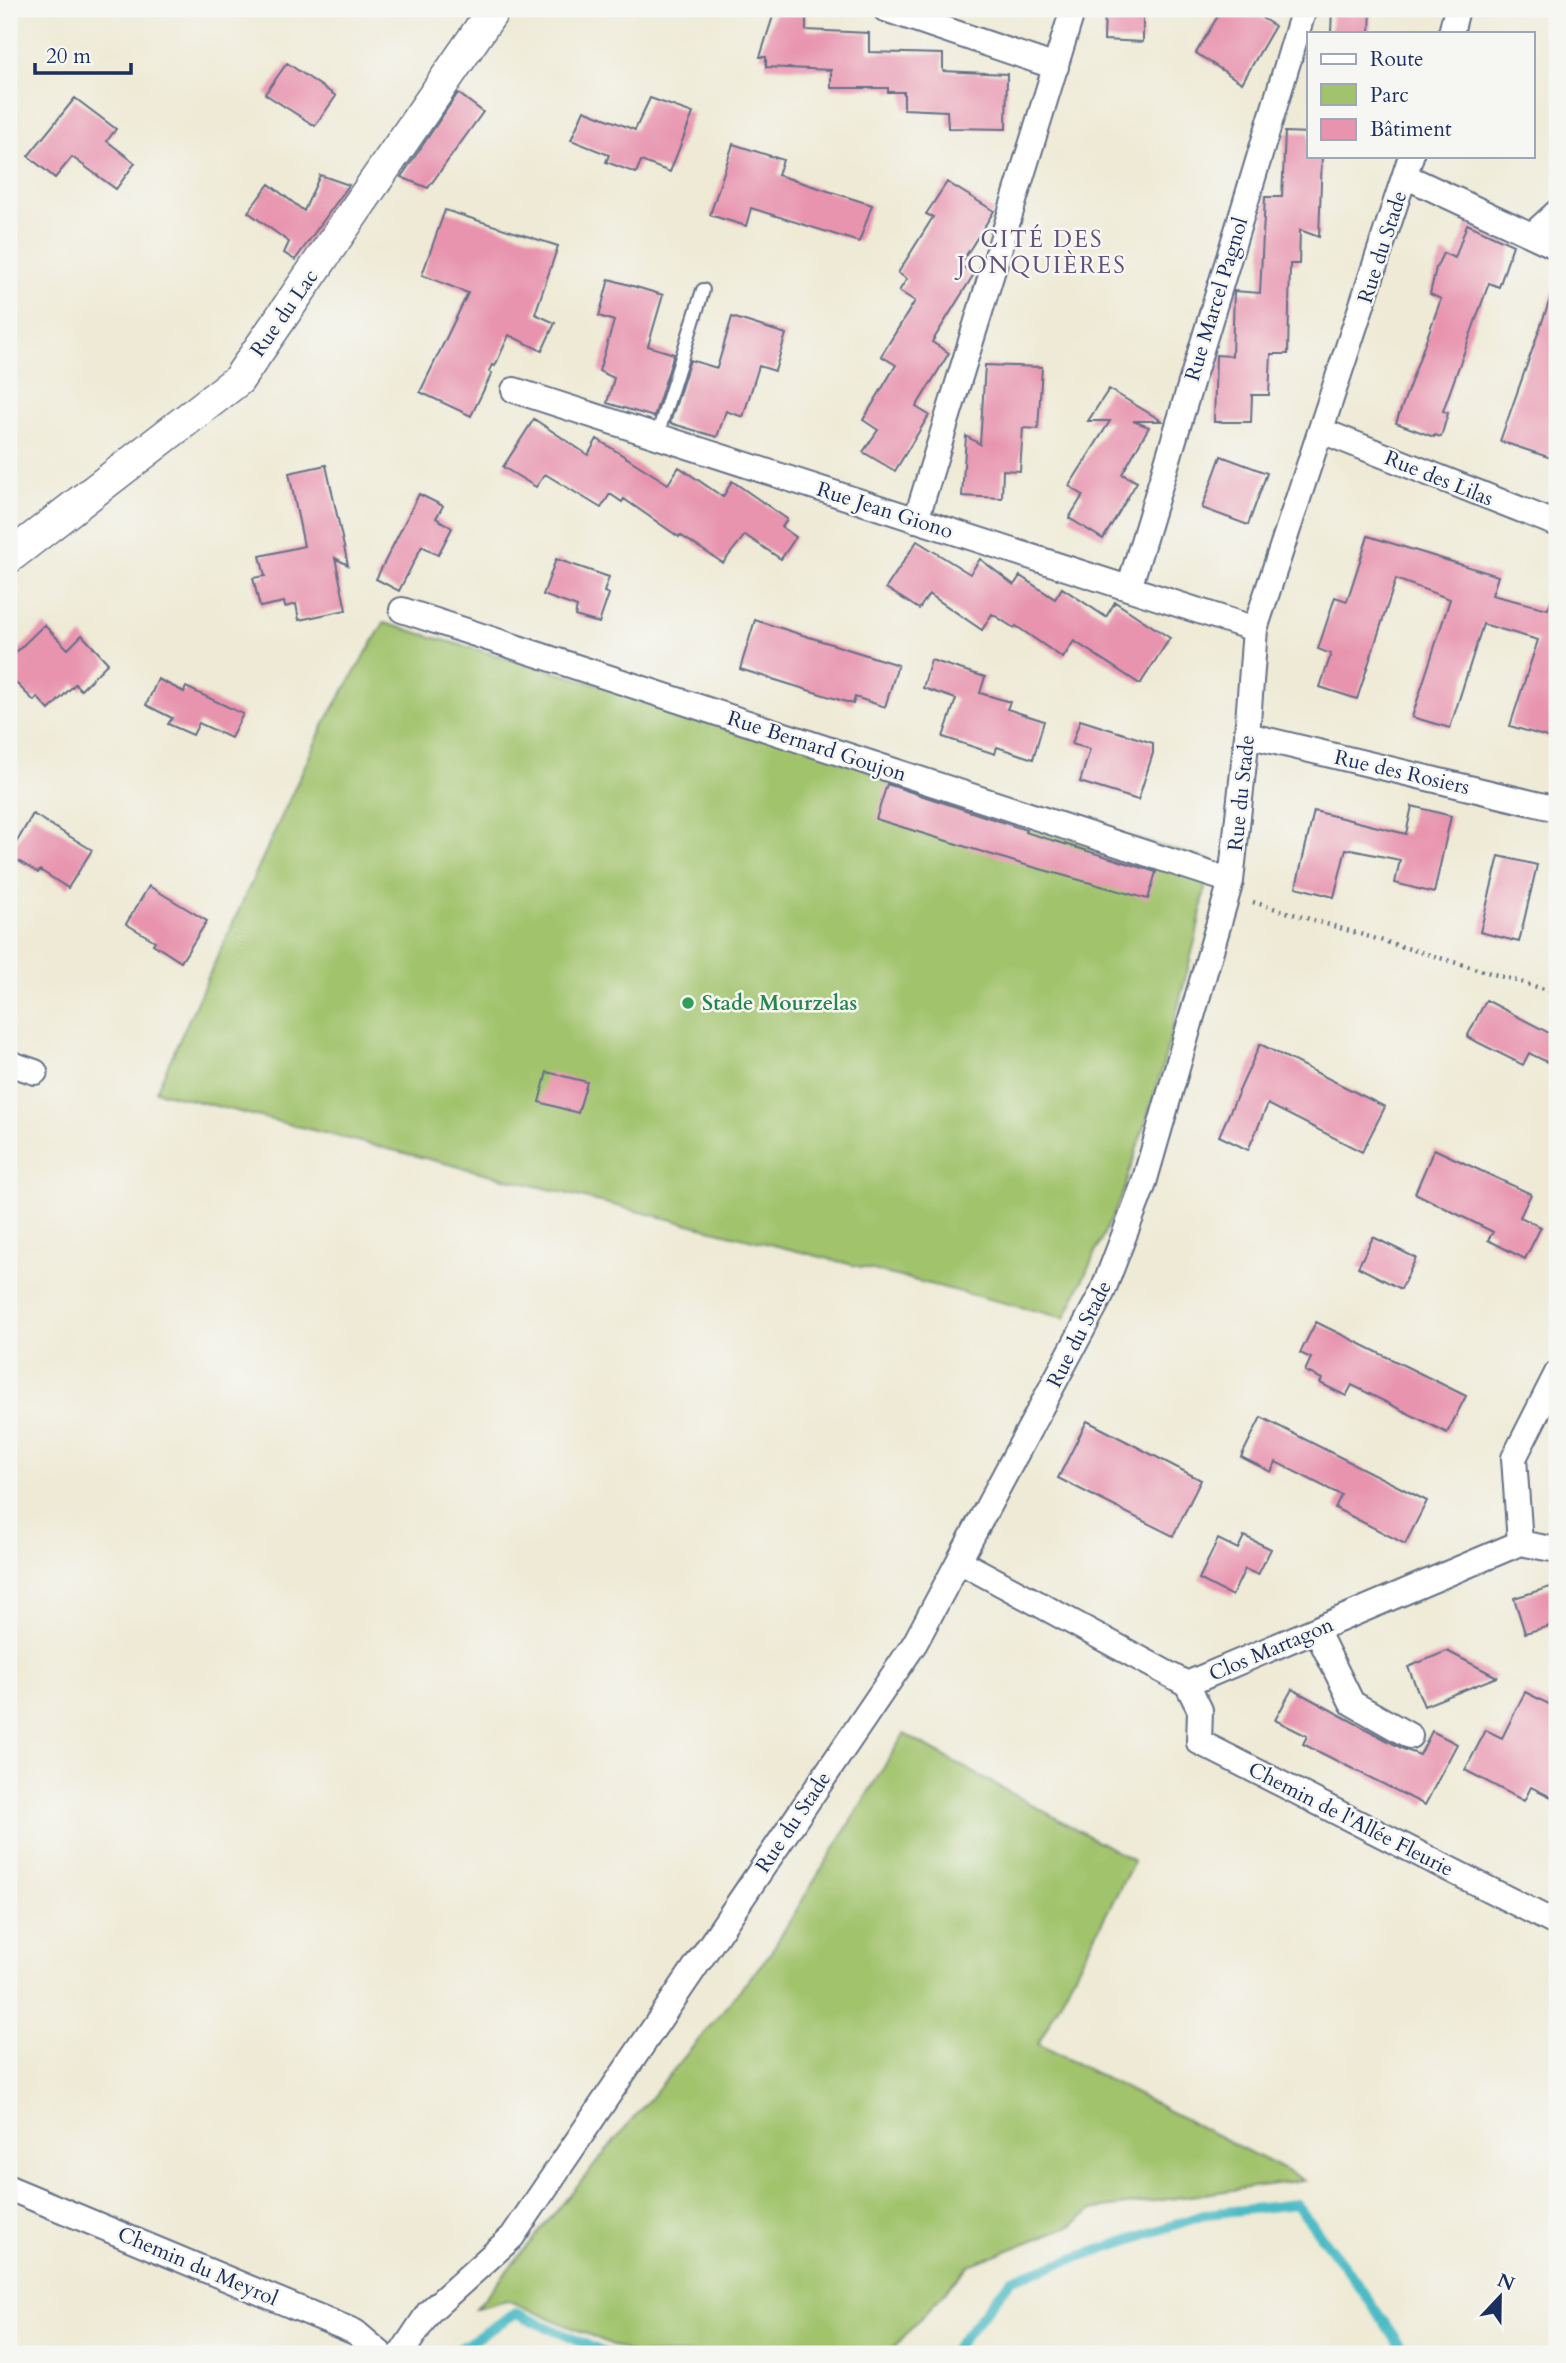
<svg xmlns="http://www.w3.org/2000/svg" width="1566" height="2363" viewBox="0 0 1566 2363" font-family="Cardo,serif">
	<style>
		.green { fill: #a1c36c; stroke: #5e7965; stroke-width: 2 }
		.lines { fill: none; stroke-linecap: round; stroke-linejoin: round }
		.stream { stroke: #4dbbc6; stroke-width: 10 }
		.building { fill: #e894af }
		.service-casing { stroke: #657088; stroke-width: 16 }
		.minor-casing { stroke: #657088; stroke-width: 28 }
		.tertiary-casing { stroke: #657088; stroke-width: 35 }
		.path { stroke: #657088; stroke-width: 4.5; stroke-dasharray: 2 5; stroke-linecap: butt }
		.service { stroke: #fff; stroke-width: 12 }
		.minor { stroke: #fff; stroke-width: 24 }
		.tertiary { stroke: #fff; stroke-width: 32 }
		.leisure-dot { fill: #2e9e5b; stroke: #f6f6f2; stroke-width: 2.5 }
		.labels { text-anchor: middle; stroke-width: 5; stroke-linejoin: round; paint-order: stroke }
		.street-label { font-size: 21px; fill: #1b2f5e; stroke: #f6f6f2 }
		.leisure-label { font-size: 21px; font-weight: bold; fill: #27864d; stroke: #f6f6f2; text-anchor: start }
		.neighbourhood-label { font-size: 23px; letter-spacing: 2px; fill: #63527a; stroke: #f6f6f2 }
	</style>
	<rect width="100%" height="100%" fill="#f6f6f2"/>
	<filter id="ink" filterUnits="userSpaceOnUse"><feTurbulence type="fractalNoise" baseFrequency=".0143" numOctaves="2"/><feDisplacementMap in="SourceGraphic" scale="14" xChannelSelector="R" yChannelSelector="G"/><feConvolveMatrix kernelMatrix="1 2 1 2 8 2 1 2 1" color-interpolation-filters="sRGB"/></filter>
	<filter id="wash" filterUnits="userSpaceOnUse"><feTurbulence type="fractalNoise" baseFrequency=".00686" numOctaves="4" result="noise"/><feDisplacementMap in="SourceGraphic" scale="28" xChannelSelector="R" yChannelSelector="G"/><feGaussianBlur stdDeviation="1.57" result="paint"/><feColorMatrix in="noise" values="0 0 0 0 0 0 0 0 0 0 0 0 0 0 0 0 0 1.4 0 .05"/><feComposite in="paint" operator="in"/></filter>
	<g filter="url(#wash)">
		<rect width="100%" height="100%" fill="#eeead5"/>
		<path class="green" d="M 384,623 L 1210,860 L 1197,933 L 1161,1073 L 1122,1195 L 1065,1318 L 156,1091 L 324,724 Z
			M 904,1734 L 1134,1861 L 1038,2044 L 1304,2180 L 1091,2210 L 1073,2225 L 969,2265 L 888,2354 L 634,2354 L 507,2300 L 476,2308 L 769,1955 Z"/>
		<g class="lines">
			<path class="stream" d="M 451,2354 L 516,2313 L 607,2354
				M 950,2354 L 1012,2279 L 1207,2214 L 1296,2204 L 1352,2276 L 1406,2354"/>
		</g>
		<g id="blocks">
			<path class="building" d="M 1105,9 L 1143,9 L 1143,42 L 1104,40 Z
				M 1222,9 L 1268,9 L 1262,18 L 1275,26 L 1242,83 L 1196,53 Z
				M 1332,9 L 1371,9 L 1370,33 L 1331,33 Z
				M 775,10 L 806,11 L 806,30 L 869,33 L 869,52 L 943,54 L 943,71 L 1007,74 L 1006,129 L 948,128 L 947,111 L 904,109 L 904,92 L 888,92 L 888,88 L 831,88 L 831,70 L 766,67 L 766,57 L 760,57 Z
				M 287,63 L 336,96 L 315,126 L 265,94 Z
				M 458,93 L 483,112 L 428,188 L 401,177 Z
				M 75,98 L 116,129 L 107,141 L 135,163 L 116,189 L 72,157 L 55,178 L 28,156 Z
				M 650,98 L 693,113 L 670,172 L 641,161 L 636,173 L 606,162 L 609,155 L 571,140 L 584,110 L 635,130 Z
				M 1285,132 L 1309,133 L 1309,156 L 1322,156 L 1319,237 L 1300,230 L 1299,264 L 1290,264 L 1288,354 L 1271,354 L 1269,395 L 1252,395 L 1251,422 L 1214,422 L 1216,355 L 1232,356 L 1234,291 L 1260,293 L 1265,197 L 1282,197 Z
				M 733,144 L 783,160 L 778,175 L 872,205 L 859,242 L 751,208 L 746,226 L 710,215 Z
				M 320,175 L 349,185 L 295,260 L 284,253 L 289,242 L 248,212 L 269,184 L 304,211 Z
				M 947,182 L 994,211 L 960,265 L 974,274 L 932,342 L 949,353 L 916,407 L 929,415 L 895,471 L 863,452 L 878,430 L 863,420 L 896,365 L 881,356 L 915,301 L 899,291 L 907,279 L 898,273 L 933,217 L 926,214 Z
				M 445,210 L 558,246 L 535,314 L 555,323 L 542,351 L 509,335 L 495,366 L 492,365 L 489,371 L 492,373 L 471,416 L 420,392 L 468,293 L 422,275 Z
				M 1467,224 L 1513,245 L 1499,287 L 1489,283 L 1443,411 L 1448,413 L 1441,437 L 1435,435 L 1434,437 L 1396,423 L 1441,299 L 1430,294 L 1436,268 L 1443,253 L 1455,258 Z
				M 609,279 L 663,295 L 648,346 L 674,354 L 654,417 L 607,403 L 614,378 L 599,371 L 614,321 L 599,316 Z
				M 1554,288 L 1557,289 L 1557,440 L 1551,458 L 1500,441 Z
				M 732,317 L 786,334 L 775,371 L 759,366 L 743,417 L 726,411 L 717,437 L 670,423 L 690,360 L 717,368 Z
				M 985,365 L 1042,367 L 1038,429 L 1023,428 L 1020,471 L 1003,470 L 1002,498 L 962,496 L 966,436 L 980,444 Z
				M 1109,389 L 1162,421 L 1133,421 L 1149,427 L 1122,474 L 1137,482 L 1103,539 L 1069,518 L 1083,495 L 1069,486 L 1110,421 L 1088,421 Z
				M 534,419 L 588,455 L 597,439 L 668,484 L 679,467 L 723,497 L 732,481 L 787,519 L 782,527 L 796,537 L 781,559 L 745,535 L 723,563 L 680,535 L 679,537 L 624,499 L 622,502 L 610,494 L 601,508 L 545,474 L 536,487 L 503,467 Z
				M 1221,456 L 1267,473 L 1248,525 L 1202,508 Z
				M 326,465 L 348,565 L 335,558 L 346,610 L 299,620 L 296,604 L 285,607 L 284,602 L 260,607 L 253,578 L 265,576 L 260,556 L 304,546 L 289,473 Z
				M 419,494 L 443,506 L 436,518 L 452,528 L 438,555 L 422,546 L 399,591 L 376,579 Z
				M 1368,536 L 1498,576 L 1492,595 L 1548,609 L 1552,597 L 1557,597 L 1557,715 L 1550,738 L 1510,726 L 1538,640 L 1483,624 L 1450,728 L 1412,717 L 1450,599 L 1396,579 L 1357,699 L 1320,687 L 1331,654 L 1318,649 L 1335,597 L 1347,601 Z
				M 917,541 L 970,574 L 980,559 L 1014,585 L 1020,576 L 1055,599 L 1062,588 L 1106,617 L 1115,602 L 1170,638 L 1140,684 L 1074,641 L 1063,658 L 1016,626 L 1014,628 L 992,614 L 982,630 L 929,594 L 919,609 L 886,588 Z
				M 556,559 L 609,577 L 604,592 L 609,594 L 599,623 L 575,616 L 577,607 L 543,595 Z
				M 755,620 L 898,665 L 885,707 L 855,697 L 853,704 L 740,669 Z
				M 44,625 L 68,649 L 82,635 L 108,663 L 81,690 L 75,684 L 49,710 L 37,697 L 34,701 L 9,676 L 9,659 Z
				M 931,660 L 985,677 L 980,693 L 1010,702 L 1007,709 L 1044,721 L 1033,759 L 997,747 L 995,754 L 943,737 L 956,699 L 923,688 Z
				M 158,679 L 184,692 L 186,687 L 243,714 L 231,738 L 199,723 L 193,735 L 168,724 L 172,718 L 146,705 Z
				M 1080,720 L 1153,743 L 1153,753 L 1138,800 L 1080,782 L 1090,749 L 1072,744 Z
				M 887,784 L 1026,830 L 1025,832 L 1156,872 L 1148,899 L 1015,862 L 876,819 Z
				M 1412,806 L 1451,816 L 1434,893 L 1395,883 L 1400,860 L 1346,849 L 1334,897 L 1296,887 L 1314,811 L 1406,834 Z
				M 33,814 L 92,850 L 68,888 L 40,870 L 38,873 L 9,855 Z
				M 1499,856 L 1537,865 L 1519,942 L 1480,932 Z
				M 149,886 L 207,921 L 181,962 L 153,944 L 155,941 L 126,924 Z
				M 1486,1000 L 1557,1037 L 1557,1067 L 1529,1053 L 1523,1065 L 1467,1037 Z
				M 1260,1044 L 1385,1107 L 1362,1152 L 1268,1104 L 1248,1150 L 1219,1136 Z
				M 547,1072 L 587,1082 L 578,1113 L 539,1102 Z
				M 1434,1149 L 1531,1194 L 1520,1217 L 1541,1227 L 1525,1259 L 1488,1240 L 1493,1232 L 1415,1193 Z
				M 1373,1237 L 1416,1258 L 1401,1289 L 1358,1267 Z
				M 1316,1322 L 1466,1396 L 1447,1433 L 1352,1385 L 1346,1396 L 1320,1383 L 1322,1379 L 1305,1371 L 1311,1358 L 1300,1353 Z
				M 1261,1417 L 1427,1501 L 1405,1544 L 1335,1508 L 1341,1495 L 1276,1462 L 1271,1472 L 1241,1457 Z
				M 1087,1421 L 1201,1480 L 1173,1536 L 1058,1478 Z
				M 1244,1536 L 1271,1549 L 1258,1575 L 1245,1569 L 1232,1596 L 1199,1579 L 1218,1539 L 1238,1549 Z
				M 1557,1585 L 1557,1624 L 1525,1633 L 1514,1598 Z
				M 1447,1651 L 1497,1677 L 1424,1706 L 1408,1667 Z
				M 1292,1689 L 1403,1749 L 1420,1755 L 1432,1731 L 1457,1744 L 1425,1805 L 1303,1744 L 1307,1736 L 1275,1720 Z
				M 1525,1692 L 1557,1708 L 1557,1800 L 1531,1787 L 1524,1801 L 1465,1770 L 1486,1730 L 1502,1738 Z"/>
		</g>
	</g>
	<g filter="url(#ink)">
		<use href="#blocks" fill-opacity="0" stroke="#657088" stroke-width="2"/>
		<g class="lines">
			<g class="service-casing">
				<path id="service" d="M 657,436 L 703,290"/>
			</g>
			<g class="minor-casing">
				<path id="minor" d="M 885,9 L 1056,67
					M 1451,33 L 1457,9
					M 1405,176 L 1557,247
					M 1533,234 L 1557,212
					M 514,390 L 1255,629
					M 1322,431 L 1557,524
					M 916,520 L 1073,9
					M 1129,588 L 1304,9
					M 402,610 L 1231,881
					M 1247,735 L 1557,809
					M 9,1063 L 35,1072
					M 1520,1543 L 1514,1458 L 1557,1373
					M 959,1561 L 1187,1684 L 1520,1543 L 1557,1550
					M 1316,1630 L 1352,1703 L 1410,1736
					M 1187,1684 L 1200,1710 L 1199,1742 L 1557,1924
					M 9,2188 L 355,2332 L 381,2354
					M 401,2354 L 429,2312 L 512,2237 L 915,1643 L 1102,1293 L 1143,1186 L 1231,881 L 1247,735 L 1255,629 L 1411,156"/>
			</g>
			<g class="tertiary-casing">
				<path id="tertiary" d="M 9,557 L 238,380 L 494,9"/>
			</g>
			<path class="path" d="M 1253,902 L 1557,993"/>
			<use href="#service" class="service"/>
			<use href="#minor" class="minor"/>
			<use href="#tertiary" class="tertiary"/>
		</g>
	</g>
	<circle class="leisure-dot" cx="688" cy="1003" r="7"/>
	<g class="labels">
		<g class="street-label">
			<text transform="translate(1382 247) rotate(-72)" y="7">Rue du Stade</text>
			<text transform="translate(1216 299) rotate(-73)" y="7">Rue Marcel Pagnol</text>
			<text transform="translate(284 313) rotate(-55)" y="7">Rue du Lac</text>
			<text transform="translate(1439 478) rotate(22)" y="7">Rue des Lilas</text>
			<text transform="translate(885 510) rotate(18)" y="7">Rue Jean Giono</text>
			<text transform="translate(817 746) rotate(18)" y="7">Rue Bernard Goujon</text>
			<text transform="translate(1402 772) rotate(13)" y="7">Rue des Rosiers</text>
			<text transform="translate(1241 793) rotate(-84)" y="7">Rue du Stade</text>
			<text transform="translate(1079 1334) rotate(-63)" y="7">Rue du Stade</text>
			<text transform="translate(1271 1649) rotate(-23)" y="7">Clos Martagon</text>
			<text transform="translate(1351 1819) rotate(27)" y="7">Chemin de l'Allée Fleurie</text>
			<text transform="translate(793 1822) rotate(-56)" y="7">Rue du Stade</text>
			<text transform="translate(198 2266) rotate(23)" y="7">Chemin du Meyrol</text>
		</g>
		<g class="leisure-label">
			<text x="702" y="1010">Stade Mourzelas</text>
		</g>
		<g class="neighbourhood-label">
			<text x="1042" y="247">CITÉ DES<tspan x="1042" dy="26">JONQUIÈRES</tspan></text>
		</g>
	</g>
	<rect width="1566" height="2363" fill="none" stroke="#f6f6f2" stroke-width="35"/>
	<rect x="1307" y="32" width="228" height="126" fill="#f6f6f2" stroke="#9ea6b7" stroke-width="2"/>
	<rect x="1321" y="54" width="35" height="10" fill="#ffffff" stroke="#9ea6b7" stroke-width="2"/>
	<text x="1370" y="66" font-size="21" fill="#1b2f5e">Route</text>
	<rect x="1321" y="84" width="35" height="21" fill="#a1c36c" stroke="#9ea6b7" stroke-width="2"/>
	<text x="1370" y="102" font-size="21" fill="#1b2f5e">Parc</text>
	<rect x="1321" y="119" width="35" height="21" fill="#e894af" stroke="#9ea6b7" stroke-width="2"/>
	<text x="1370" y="136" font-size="21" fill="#1b2f5e">Bâtiment</text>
	<g transform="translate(1500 2297) rotate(22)" stroke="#f6f6f2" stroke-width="5" paint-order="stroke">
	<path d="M0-5L12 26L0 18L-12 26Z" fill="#1b2f5e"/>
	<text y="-10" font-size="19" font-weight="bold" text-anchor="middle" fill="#1b2f5e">N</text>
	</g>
	<path d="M35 63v10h96v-10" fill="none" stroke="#1b2f5e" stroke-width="3.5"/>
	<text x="46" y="63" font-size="21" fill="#1b2f5e" stroke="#f6f6f2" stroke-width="5" paint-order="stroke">20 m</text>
</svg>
